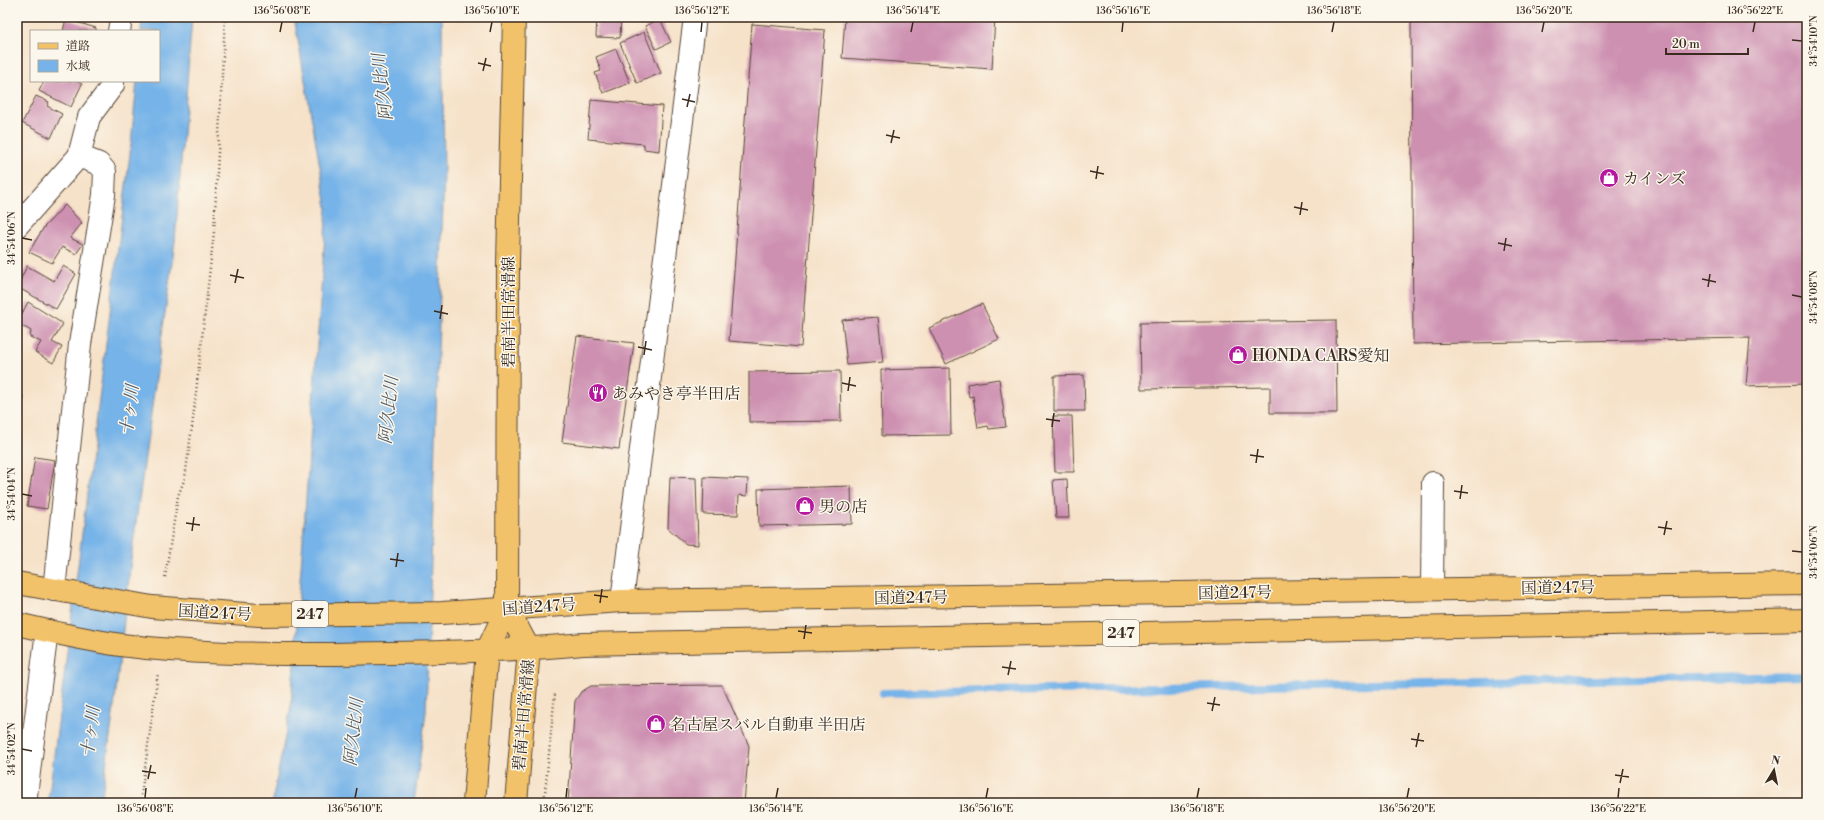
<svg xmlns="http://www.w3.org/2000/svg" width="1824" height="820" viewBox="0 0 1824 820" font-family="'Libre Bodoni','Noto Serif JP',serif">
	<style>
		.water { fill: #76b3e8; stroke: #586e83 }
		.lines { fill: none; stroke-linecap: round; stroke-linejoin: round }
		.stream { stroke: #76b3e8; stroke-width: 8 }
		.building { fill: #cd90b1 }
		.minor-casing { stroke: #574638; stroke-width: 24 }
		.major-casing { stroke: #574638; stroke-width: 24 }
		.highway-casing { stroke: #574638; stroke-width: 24 }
		.path { stroke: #574638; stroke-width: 2.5; stroke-dasharray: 1 3; stroke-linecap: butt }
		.minor { stroke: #fff; stroke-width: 22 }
		.major { stroke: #f2c26a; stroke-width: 22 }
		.highway { stroke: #f2c26a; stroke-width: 22 }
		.ticks { fill: none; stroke: #3b2a1e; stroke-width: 1.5 }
		.labels { text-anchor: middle; stroke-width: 3; stroke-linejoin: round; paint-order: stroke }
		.shield { fill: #fbf7ec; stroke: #75685c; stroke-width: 1 }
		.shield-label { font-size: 15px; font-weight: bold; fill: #3b2a1e }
		.poi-label { font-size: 16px; fill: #3b2a1e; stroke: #fbf7ec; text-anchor: start }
		.street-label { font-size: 16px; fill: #3b2a1e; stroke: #fbf7ec }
		.water-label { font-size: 17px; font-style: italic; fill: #505a65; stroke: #fbf7ec }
		.neatline { fill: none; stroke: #3b2a1e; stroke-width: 1.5 }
		.ticks-label { font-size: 10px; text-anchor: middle; fill: #3b2a1e }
	</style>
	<rect width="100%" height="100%" fill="#fbf7ec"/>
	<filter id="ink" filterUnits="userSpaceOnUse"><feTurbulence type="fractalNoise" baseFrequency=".025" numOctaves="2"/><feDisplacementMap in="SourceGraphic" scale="8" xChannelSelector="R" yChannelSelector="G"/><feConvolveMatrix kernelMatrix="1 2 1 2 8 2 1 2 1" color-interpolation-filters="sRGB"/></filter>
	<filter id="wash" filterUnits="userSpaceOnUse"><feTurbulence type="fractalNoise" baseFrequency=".012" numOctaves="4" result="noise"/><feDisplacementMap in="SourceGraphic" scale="16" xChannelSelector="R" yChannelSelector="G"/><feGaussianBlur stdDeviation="0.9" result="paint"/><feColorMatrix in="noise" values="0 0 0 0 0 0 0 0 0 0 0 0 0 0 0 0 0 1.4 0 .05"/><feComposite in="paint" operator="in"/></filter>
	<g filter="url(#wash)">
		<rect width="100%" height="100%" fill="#f6e2c9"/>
		<path class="water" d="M 142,17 L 192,17 L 175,241 L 132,551 L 115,700 L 101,803 L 48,803 L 130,154 L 137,81 L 159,81 L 159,31 L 141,31 Z
			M 294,17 L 442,17 L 444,173 L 426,712 L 414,803 L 272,803 L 291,706 L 327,207 Z"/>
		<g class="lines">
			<path class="stream" d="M 883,693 L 1807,676"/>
		</g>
		<g id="blocks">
			<path class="building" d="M 597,17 L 621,17 L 620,38 L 596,37 Z
				M 845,17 L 995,17 L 992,69 L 842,58 Z
				M 1411,17 L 1807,17 L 1807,384 L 1746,386 L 1750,338 L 1413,344 Z
				M 66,19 L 96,28 L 96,31 L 63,31 Z
				M 660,19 L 671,42 L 656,49 L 645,26 Z
				M 752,24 L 825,30 L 801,347 L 729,341 Z
				M 644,32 L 661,73 L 637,83 L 620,43 Z
				M 616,49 L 630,83 L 603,93 L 595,73 L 601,71 L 596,57 Z
				M 44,81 L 76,81 L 82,84 L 71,107 L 39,91 Z
				M 36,96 L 49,102 L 47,106 L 62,114 L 51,138 L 22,123 Z
				M 591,100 L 662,106 L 659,151 L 644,149 L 644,144 L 588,139 Z
				M 65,205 L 82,223 L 70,238 L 83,244 L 76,254 L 62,247 L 52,263 L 29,252 L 44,227 Z
				M 27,266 L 54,281 L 63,266 L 76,274 L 56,309 L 17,287 Z
				M 28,302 L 63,324 L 52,342 L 62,347 L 53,363 L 35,352 L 41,342 L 30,337 L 31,331 L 17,323 Z
				M 982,304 L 999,339 L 946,364 L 929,328 Z
				M 878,317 L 883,362 L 847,365 L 842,320 Z
				M 1336,320 L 1337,413 L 1270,413 L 1270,387 L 1141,389 L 1140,323 Z
				M 577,336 L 634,343 L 619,449 L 562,442 Z
				M 950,368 L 951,435 L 882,436 L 881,370 Z
				M 840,371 L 841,421 L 749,422 L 749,372 Z
				M 1084,375 L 1085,411 L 1054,411 L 1054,376 Z
				M 999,379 L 1006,427 L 989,429 L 988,426 L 978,428 L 973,396 L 969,397 L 967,384 Z
				M 17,394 L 23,396 L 19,416 L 17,416 Z
				M 1053,416 L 1072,416 L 1074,472 L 1055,472 Z
				M 35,457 L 55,460 L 47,509 L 27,506 Z
				M 670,477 L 696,478 L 698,545 L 686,544 L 668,528 Z
				M 704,477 L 748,479 L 747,496 L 739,495 L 738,515 L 703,514 Z
				M 1067,479 L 1069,518 L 1056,518 L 1053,480 Z
				M 851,486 L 852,524 L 759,526 L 758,489 Z
				M 722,685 L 749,746 L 744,803 L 568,803 L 575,701 L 581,692 L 591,686 Z"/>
		</g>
	</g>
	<g filter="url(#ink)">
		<use href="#blocks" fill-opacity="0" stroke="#574638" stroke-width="1"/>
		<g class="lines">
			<g class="minor-casing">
				<path id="minor" d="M 119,31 L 121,19
					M 17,226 L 79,156 L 89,117 L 113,85 L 113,81
					M 1432,589 L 1433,483
					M 54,590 L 80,344 L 104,195 L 105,171 L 99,164 L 79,156
					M 622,601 L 695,17
					M 25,803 L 47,631"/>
			</g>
			<g class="major-casing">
				<path id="major" d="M 507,608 L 529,649 L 516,803
					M 474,803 L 487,651 L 507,608 L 508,262 L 514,17"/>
			</g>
			<g class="highway-casing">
				<path id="highway" d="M 17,583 L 152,607 L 259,615 L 442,613 L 622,601 L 1807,584
					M 17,624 C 51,632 86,640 121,645 C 191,654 262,654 333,654 C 416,653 500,652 583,644 L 1807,620"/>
			</g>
			<path class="path" d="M 165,577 L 178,496 L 185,478 L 193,419 L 214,232 L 225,17
				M 140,803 L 158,673
				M 544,803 L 555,693"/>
			<use href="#minor" class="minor"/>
			<use href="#major" class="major"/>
			<use href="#highway" class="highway"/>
		</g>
	</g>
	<path class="ticks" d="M 280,32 L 282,22M 490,32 L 492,22M 701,32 L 702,22M 911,32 L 913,22M 1122,32 L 1123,22M 1332,32 L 1334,22M 1542,32 L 1544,22M 1753,32 L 1755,22M 1792,40 L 1802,41M 478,63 L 491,66M 483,71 L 486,58M 682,99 L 695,102M 687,107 L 690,94M 886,135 L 900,138M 891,143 L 894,130M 1090,171 L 1104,174M 1096,179 L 1098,166M 1294,207 L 1308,210M 1300,215 L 1302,202M 22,238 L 32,240M 1498,243 L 1512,246M 1504,251 L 1506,238M 230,275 L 244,278M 1702,279 L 1716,282M 235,283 L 238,269M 1708,287 L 1710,274M 1792,295 L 1802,297M 434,311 L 448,314M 440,319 L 442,305M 638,347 L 652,350M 644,355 L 646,341M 842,383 L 856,386M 848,391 L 850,377M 1046,419 L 1060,421M 1052,427 L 1054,413M 1250,455 L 1264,457M 1256,463 L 1258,449M 1454,491 L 1468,493M 22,494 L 32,496M 1460,499 L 1462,485M 186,523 L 200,525M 1658,527 L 1672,529M 192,531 L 194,517M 1664,535 L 1667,521M 1792,551 L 1802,552M 390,559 L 404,561M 396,567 L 398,553M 594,595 L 608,597M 600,603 L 602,589M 798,631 L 812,633M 804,639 L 806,625M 1002,667 L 1016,669M 1008,675 L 1011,661M 1207,703 L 1220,705M 1212,711 L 1215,697M 1411,739 L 1424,741M 1416,747 L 1419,733M 22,749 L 32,751M 142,771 L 156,773M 1615,775 L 1629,777M 148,779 L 151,765M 1620,783 L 1623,769M 145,798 L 146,788M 355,798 L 357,788M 566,798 L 567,788M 776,798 L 778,788M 986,798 L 988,788M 1197,798 L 1199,788M 1407,798 L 1409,788M 1618,798 L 1619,788"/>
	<defs>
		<g id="shop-disc" transform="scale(1)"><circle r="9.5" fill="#b5179e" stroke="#fbf7ec"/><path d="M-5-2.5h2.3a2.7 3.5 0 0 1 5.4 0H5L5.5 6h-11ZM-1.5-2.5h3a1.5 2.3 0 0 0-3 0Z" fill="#fff"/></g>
		<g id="restaurant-disc" transform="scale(1)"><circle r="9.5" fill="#b5179e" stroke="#fbf7ec"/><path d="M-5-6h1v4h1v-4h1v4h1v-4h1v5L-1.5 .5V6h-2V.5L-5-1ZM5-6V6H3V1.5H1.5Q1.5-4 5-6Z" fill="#fff"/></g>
	</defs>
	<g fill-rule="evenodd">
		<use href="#shop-disc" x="1609" y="178"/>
		<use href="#shop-disc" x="1238" y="355"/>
		<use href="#restaurant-disc" x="598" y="393"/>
		<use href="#shop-disc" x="805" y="506"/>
		<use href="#shop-disc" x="656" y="724"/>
	</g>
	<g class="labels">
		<g class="shield">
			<rect x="292" y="601" width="36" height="26" rx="3"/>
			<rect x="1103" y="620" width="36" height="26" rx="3"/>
		</g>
		<g class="shield-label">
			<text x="310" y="619">247</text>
			<text x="1121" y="638">247</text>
		</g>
		<g class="poi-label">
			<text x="1623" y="184">カインズ</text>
			<text x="1252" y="361">HONDA CARS愛知</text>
			<text x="612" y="399">あみやき亭半田店</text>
			<text x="819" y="512">男の店</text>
			<text x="670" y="730">名古屋スバル自動車 半田店</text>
		</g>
		<g class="street-label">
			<text transform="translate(508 312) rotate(-90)" y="6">碧南半田常滑線</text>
			<text transform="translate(1558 587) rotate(-1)" y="6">国道247号</text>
			<text transform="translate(1235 592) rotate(-1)" y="6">国道247号</text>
			<text transform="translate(911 597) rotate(-1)" y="6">国道247号</text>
			<text transform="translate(539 606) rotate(-4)" y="6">国道247号</text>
			<text transform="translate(215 612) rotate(3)" y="6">国道247号</text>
			<text transform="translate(523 715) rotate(-85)" y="6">碧南半田常滑線</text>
		</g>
		<g class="water-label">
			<text transform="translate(382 87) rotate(-97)" y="6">阿久比川</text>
			<text transform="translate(129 410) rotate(-83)" y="6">十ヶ川</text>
			<text transform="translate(388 410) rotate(-84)" y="6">阿久比川</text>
			<text transform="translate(90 732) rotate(-83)" y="6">十ヶ川</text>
			<text transform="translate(353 732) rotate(-84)" y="6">阿久比川</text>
		</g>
	</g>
	<rect width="1824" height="820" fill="none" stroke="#fbf7ec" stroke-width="44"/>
	<rect x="30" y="30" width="130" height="52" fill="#fbf7ec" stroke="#aea59a"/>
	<rect x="38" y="43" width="20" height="6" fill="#f2c26a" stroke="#aea59a"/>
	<text x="66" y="50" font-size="12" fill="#3b2a1e">道路</text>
	<rect x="38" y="60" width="20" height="12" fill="#76b3e8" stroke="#aea59a"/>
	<text x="66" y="70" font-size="12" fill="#3b2a1e">水域</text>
	<g transform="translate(1774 770) rotate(10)" stroke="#fbf7ec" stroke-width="3" paint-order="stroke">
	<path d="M0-3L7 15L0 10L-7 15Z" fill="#3b2a1e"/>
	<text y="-6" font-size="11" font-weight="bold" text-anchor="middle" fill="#3b2a1e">N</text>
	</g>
	<path d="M1666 48v6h82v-6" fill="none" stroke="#3b2a1e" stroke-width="2"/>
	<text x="1672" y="48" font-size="12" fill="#3b2a1e" stroke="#fbf7ec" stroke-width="3" paint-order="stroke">20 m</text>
	<rect x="22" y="22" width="1780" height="776" class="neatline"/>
	<g class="ticks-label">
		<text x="282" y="14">136°56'08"E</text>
		<text x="492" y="14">136°56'10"E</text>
		<text x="702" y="14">136°56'12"E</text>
		<text x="913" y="14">136°56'14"E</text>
		<text x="1123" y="14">136°56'16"E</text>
		<text x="1334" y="14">136°56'18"E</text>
		<text x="1544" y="14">136°56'20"E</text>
		<text x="1755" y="14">136°56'22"E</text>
		<text transform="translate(1813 41) rotate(-90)" y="4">34°54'10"N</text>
		<text transform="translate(11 238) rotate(-90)" y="4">34°54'06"N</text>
		<text transform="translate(1813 297) rotate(-90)" y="4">34°54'08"N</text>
		<text transform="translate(11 494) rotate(-90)" y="4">34°54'04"N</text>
		<text transform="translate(1813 552) rotate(-90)" y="4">34°54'06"N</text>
		<text transform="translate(11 749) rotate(-90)" y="4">34°54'02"N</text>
		<text x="145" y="812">136°56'08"E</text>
		<text x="355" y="812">136°56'10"E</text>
		<text x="566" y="812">136°56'12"E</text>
		<text x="776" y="812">136°56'14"E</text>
		<text x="986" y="812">136°56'16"E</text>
		<text x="1197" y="812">136°56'18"E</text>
		<text x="1407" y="812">136°56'20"E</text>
		<text x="1618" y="812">136°56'22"E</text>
	</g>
</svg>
